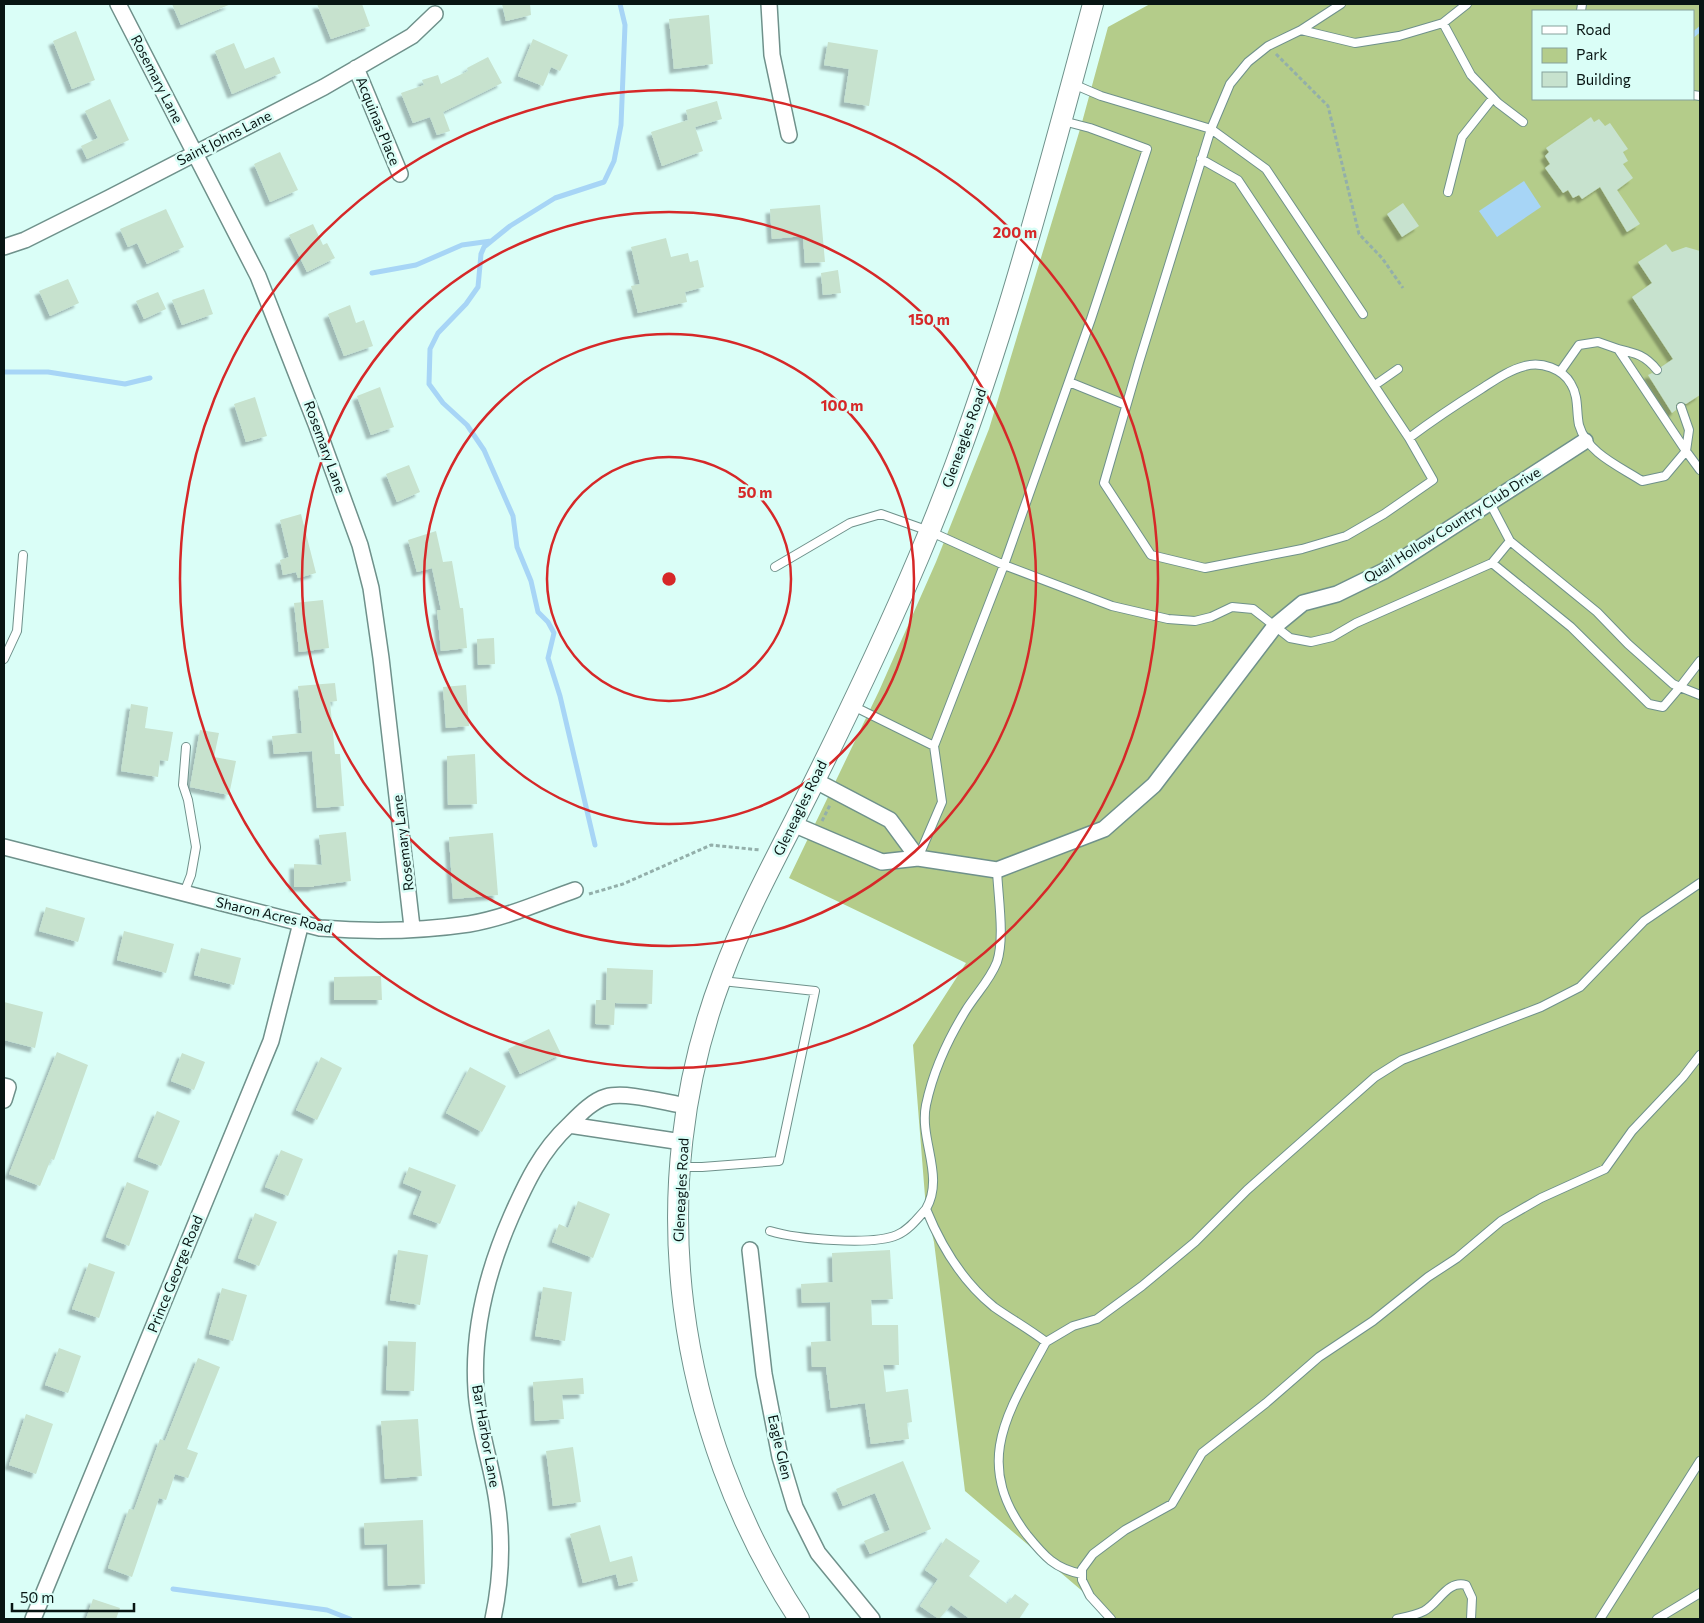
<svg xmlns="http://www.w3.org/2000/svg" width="1704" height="1623" viewBox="0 0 1704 1623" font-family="Commissioner,sans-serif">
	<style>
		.green { fill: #b4cc8a; fill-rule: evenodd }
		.water { fill: #a7d5f6 }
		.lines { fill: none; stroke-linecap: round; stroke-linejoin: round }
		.stream { stroke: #a7d5f6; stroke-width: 5 }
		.building { fill: #c7e2ce; filter: url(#shadow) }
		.service-casing { stroke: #6f918b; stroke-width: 10 }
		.minor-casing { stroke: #6f918b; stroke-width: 18 }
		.tertiary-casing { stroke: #6f918b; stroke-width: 22 }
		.path { stroke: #93afaa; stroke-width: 3; stroke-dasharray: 4 2.5; stroke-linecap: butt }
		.service { stroke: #fff; stroke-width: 8 }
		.minor { stroke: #fff; stroke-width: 15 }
		.tertiary { stroke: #fff; stroke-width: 20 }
		.ring { fill: none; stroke: #d62828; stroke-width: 2.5 }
		.labels { text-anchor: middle; stroke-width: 5; stroke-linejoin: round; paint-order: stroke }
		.street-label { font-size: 14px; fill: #081513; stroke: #dafef7 }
		.centre { fill: #d62828; stroke: #dafef7; stroke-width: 2.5 }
		.ring-label { font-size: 15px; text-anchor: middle; font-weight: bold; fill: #d62828; stroke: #dafef7; stroke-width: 5; stroke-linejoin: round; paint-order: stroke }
	</style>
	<defs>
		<filter id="shadow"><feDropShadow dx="-4.5" dy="4.5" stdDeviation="1" flood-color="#0004"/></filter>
	</defs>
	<rect width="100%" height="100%" fill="#dafef7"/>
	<path class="green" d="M 1150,4 L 1700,4 L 1700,1619 L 1115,1619 L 965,1491 L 934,1242 L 926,1209 L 913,1045 L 966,963 L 789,878 L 879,691 L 936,562 L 989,429 L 1081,126 L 1108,27 ZM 1533,11 L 1693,11 L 1693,99 L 1533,99 Z"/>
	<path class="water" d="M 1524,181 L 1541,207 L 1497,237 L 1479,211 Z"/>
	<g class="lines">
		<path class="stream" d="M 1693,35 L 1700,29
			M 372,273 L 416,265 L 462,245 L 491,241
			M 4,372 L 48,372 L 125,384 L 150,378
			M 595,845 L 560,696 L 548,658 L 554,633 L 548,622 L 538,612 L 531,581 L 517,547 L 513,516 L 484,450 L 467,425 L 443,403 L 429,384 L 430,349 L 438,333 L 466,304 L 478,287 L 481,254 L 484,247 L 510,226 L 555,198 L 604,182 L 614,161 L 621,125 L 625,25 L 620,4
			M 173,1589 L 327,1610 L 350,1619"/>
	</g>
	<path class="building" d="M 172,4 L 231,4 L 181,25 Z
		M 317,4 L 362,4 L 370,26 L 331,39 Z
		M 502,4 L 530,4 L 531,15 L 506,21 Z
		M 709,15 L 713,64 L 674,69 L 669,19 Z
		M 76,31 L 95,80 L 72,89 L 53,41 Z
		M 533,39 L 568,55 L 560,71 L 551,67 L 543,86 L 518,76 Z
		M 828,42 L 878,50 L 869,106 L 844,102 L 849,69 L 824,65 Z
		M 234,43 L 245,69 L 274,57 L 281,73 L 232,94 L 215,51 Z
		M 488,57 L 502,83 L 443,112 L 450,131 L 437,135 L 430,117 L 413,123 L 401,93 L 424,85 L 422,80 L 438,75 L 441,84 L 468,71 L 467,68 Z
		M 110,99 L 129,140 L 87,159 L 81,146 L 98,138 L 85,111 Z
		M 717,101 L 722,119 L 695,127 L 703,151 L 662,166 L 651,132 L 688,120 L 686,110 Z
		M 1591,117 L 1594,122 L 1599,119 L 1605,126 L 1610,123 L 1628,149 L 1623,152 L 1628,161 L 1623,164 L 1633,178 L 1617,190 L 1640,224 L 1627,232 L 1600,187 L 1582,199 L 1579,195 L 1573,198 L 1568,190 L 1563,193 L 1545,168 L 1550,164 L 1545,156 L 1549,152 L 1546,148 Z
		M 280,152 L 298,190 L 270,202 L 254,164 Z
		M 1403,203 L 1419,226 L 1402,237 L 1387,214 Z
		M 820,205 L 825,262 L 805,263 L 803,236 L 772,239 L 770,209 Z
		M 166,209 L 184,247 L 147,264 L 137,243 L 128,247 L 120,229 Z
		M 313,224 L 323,245 L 327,243 L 335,258 L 307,272 L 289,235 Z
		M 666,238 L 671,257 L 688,253 L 690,262 L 698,260 L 704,287 L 685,292 L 687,302 L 638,313 L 631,286 L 640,284 L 631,247 Z
		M 1666,244 L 1672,252 L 1686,247 L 1700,251 L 1700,395 L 1686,404 L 1679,402 L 1676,405 L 1676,410 L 1672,413 L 1648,375 L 1652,373 L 1656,375 L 1660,374 L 1661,367 L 1673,359 L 1632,297 L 1652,283 L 1638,262 Z
		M 838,270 L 841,293 L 823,295 L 821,273 Z
		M 68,279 L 79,303 L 50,316 L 39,291 Z
		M 204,289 L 213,314 L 182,325 L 172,300 Z
		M 158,292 L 166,309 L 144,319 L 136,301 Z
		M 350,305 L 356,323 L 364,320 L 373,346 L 344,356 L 328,314 Z
		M 380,387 L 394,427 L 371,435 L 357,396 Z
		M 255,397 L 267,436 L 246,442 L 234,404 Z
		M 409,465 L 420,492 L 397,502 L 386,474 Z
		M 301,514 L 316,573 L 298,578 L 296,572 L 283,575 L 280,560 L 289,557 L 280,520 Z
		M 436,531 L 443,562 L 452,561 L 460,608 L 463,608 L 467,648 L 441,651 L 437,610 L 441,610 L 432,568 L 417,572 L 408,540 Z
		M 323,600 L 329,648 L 299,652 L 294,603 Z
		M 494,638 L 495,664 L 478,665 L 477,639 Z
		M 335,683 L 337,701 L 330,702 L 335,754 L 340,754 L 344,806 L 317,808 L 312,751 L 274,754 L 272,736 L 302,733 L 298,686 Z
		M 466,685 L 469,726 L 446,728 L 443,687 Z
		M 131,704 L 148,707 L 145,728 L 173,732 L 168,761 L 160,760 L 158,777 L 121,771 Z
		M 200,730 L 219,733 L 214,757 L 236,761 L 229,795 L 190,787 Z
		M 475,754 L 477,804 L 448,805 L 447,756 Z
		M 346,832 L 351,881 L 314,886 L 314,887 L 294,887 L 294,864 L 322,865 L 319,835 Z
		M 493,833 L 498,895 L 453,899 L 449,837 Z
		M 46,907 L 85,918 L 78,942 L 39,931 Z
		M 124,931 L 174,944 L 166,973 L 117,960 Z
		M 201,948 L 241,958 L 234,985 L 194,975 Z
		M 607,968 L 653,970 L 652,1004 L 615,1003 L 614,1025 L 595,1024 L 596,1000 L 606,1000 Z
		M 381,976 L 382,1000 L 334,1000 L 334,977 Z
		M 4,1002 L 43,1012 L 35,1048 L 4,1040 Z
		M 549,1029 L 561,1054 L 520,1074 L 508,1049 Z
		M 57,1052 L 88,1065 L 54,1160 L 51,1159 L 40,1186 L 9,1174 Z
		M 182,1053 L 205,1062 L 194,1090 L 171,1081 Z
		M 321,1057 L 342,1068 L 317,1120 L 296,1110 Z
		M 470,1067 L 506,1086 L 482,1132 L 446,1113 Z
		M 157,1111 L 180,1121 L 161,1166 L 138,1157 Z
		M 281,1150 L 303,1159 L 288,1196 L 265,1187 Z
		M 409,1167 L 456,1185 L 440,1224 L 413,1214 L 422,1191 L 403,1183 Z
		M 127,1182 L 149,1191 L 129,1246 L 106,1237 Z
		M 578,1201 L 610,1214 L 593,1258 L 552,1242 L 559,1224 L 568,1228 Z
		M 255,1213 L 277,1222 L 259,1266 L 238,1258 Z
		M 398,1250 L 428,1255 L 420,1305 L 390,1300 Z
		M 890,1250 L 893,1299 L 871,1300 L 872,1325 L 898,1325 L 899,1365 L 883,1365 L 886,1392 L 908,1389 L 912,1422 L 907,1423 L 909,1439 L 871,1444 L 865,1403 L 831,1408 L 826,1367 L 812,1367 L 811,1342 L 831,1341 L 830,1302 L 802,1303 L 801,1284 L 833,1282 L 832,1253 Z
		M 89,1263 L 115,1272 L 99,1318 L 72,1309 Z
		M 543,1287 L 572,1292 L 565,1341 L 535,1336 Z
		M 222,1288 L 247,1295 L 233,1341 L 209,1334 Z
		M 388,1341 L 416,1342 L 414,1391 L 386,1390 Z
		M 59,1348 L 81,1356 L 68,1393 L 45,1385 Z
		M 198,1358 L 220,1367 L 187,1449 L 198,1453 L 188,1478 L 175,1474 L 166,1500 L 159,1498 L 132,1577 L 108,1568 L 129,1509 L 134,1510 L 160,1439 L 165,1441 Z
		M 583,1378 L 584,1394 L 562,1395 L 564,1419 L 535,1421 L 533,1382 Z
		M 26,1414 L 53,1424 L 36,1474 L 9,1465 Z
		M 418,1419 L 422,1476 L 385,1479 L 381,1421 Z
		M 573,1447 L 581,1502 L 553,1506 L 546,1451 Z
		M 903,1461 L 931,1529 L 870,1554 L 864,1541 L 890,1530 L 875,1493 L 843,1506 L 836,1489 Z
		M 423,1520 L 425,1584 L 388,1586 L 387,1544 L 365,1545 L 364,1523 Z
		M 600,1525 L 610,1562 L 632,1556 L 638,1581 L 619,1586 L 616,1574 L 583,1583 L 570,1534 Z
		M 946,1538 L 980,1561 L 969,1576 L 1007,1604 L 1015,1594 L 1029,1604 L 1019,1619 L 970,1619 L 951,1605 L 939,1619 L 920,1606 L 938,1579 L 925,1570 Z
		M 93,1599 L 120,1608 L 116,1619 L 86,1619 Z"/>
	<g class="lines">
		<g class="service-casing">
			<path id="service" d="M 1581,11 L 1582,4
				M 1443,23 L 1467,4
				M 1301,30 L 1341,4
				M 1073,84 L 1101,96 L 1211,129 L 1266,169 L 1363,314
				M 1693,95 L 1700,96
				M 1523,122 L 1498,103 L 1471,75 L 1443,23 L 1399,36 L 1355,43 L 1301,30 L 1268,46 L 1248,62 L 1230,84 L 1211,129 L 1139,362 L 1104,483 L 1151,555 L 1205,568 L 1302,549 L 1346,536 L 1384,514 L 1433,480 L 1409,438 C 1433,420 1457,404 1481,389 C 1495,380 1509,370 1525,366 C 1541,361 1563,369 1571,384 C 1579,397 1576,411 1579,425 C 1587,453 1619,466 1642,481 L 1665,476 L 1686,451 L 1700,470
				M 1201,159 L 1238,180 L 1409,438
				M 1448,192 L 1462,137 L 1493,98
				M 1618,349 C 1635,353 1645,355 1657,370
				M 1560,372 L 1579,345 L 1598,342 L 1618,349 L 1686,451
				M 1069,382 L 1126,405
				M 1375,385 L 1398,369
				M 1681,407 L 1689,430 L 1686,451
				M 1490,503 L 1510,541 L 1597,612 L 1628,644 L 1673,684 L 1680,687 L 1663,707 L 1649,704 L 1571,627 L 1492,563
				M 775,567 L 850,523 L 881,514 L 929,531 L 1004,565 L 1112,606 L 1168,619 L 1195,621 L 1211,617 L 1232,607 L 1253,609 L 1290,638 L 1311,642 L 1332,637 L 1356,623 L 1492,563 L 1510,541
				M 4,659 L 17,631 L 23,555
				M 1700,661 L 1680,687 L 1700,695
				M 853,706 L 934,746
				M 918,858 L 942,802 L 934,746 L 1004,565 L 1091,319 L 1147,149 L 1090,128 L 1063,121
				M 997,870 C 998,896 1005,938 997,962 C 990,980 976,994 966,1010 C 948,1039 933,1072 926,1105 C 919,1140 945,1176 926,1209 C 941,1246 963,1282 994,1307 C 1011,1319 1029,1329 1046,1342 L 1073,1326 L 1097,1319 L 1142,1286 L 1195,1242 L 1247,1190 L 1375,1077 L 1402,1060 L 1541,1007 L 1580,987 L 1644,921 L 1700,883
				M 184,893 L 191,875 L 196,847 L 188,800 L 183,785 L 186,747
				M 683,1167 L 702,1167 L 779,1161 L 815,991 L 722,981
				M 770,1231 C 796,1239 872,1246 897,1235 C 909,1230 918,1218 926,1209
				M 1046,1342 C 1009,1411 971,1462 1027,1535 C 1044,1556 1055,1569 1082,1574
				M 1111,1619 L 1090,1596 L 1082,1580 L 1082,1569 L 1093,1554 L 1125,1530 L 1172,1504 L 1202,1453 L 1266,1403 L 1319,1357 L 1373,1321 L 1428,1277 L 1457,1258 L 1501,1221 L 1541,1198 L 1605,1169 L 1632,1131 L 1683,1077 L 1700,1055
				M 1397,1619 C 1406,1617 1416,1615 1424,1611 C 1439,1603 1447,1580 1466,1585 L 1472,1598 L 1471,1619
				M 1600,1619 L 1700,1461
				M 1657,1619 L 1700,1593"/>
		</g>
		<g class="minor-casing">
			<path id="minor" d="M 118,4 L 258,276 L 316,424 L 360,545 L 371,588 L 381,658 L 412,927
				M 769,4 L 772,55 L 789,135
				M 356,68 L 400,174
				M 4,247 L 25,240 L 109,198 L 324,87 L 412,36 L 435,14
				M 793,824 L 882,862 L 918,858 L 890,820 L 814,780
				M 4,847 L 320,928 C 368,932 421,931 469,924 C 505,918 541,902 575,890
				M 918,858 L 997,870 L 1104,829 L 1154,785 L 1275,626 L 1303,603 L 1337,594 L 1384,571 L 1585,441
				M 4,1086 L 8,1087 L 4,1100
				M 682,1142 L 569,1125 C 579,1115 592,1101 606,1097 C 626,1091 666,1103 687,1106
				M 750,1250 L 764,1374 L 780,1457 L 795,1507 L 818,1553 L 872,1619
				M 33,1619 L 271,1041 L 301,923
				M 493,1619 C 501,1581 503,1541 497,1502 C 492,1465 478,1428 476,1390 C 472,1329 487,1272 511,1217 C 526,1183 541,1151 569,1125"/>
		</g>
		<g class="tertiary-casing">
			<path id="tertiary" d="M 799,1619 C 675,1429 641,1190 722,976 C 742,922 769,871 795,820 C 839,733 882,644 920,554 C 995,377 1043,189 1093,4"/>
		</g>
		<path class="path" d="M 1276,54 L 1328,106 L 1359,234 L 1382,258 L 1403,288
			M 822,821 L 830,805
			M 589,894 L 623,884 L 711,845 L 760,850"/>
		<use href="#service" class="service"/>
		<use href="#minor" class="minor"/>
		<use href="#tertiary" class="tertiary"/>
	</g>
	<g class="ring">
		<circle cx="669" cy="579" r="122"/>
		<circle cx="669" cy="579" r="245"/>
		<circle cx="669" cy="579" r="367"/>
		<circle cx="669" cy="579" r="489"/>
	</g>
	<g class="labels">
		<g class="street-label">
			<text transform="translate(157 79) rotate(63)" y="5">Rosemary Lane</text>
			<text transform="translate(378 121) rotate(68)" y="5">Acquinas Place</text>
			<text transform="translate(224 138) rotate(-27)" y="5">Saint Johns Lane</text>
			<text transform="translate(964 438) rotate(-70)" y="5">Gleneagles Road</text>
			<text transform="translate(325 447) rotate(70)" y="5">Rosemary Lane</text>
			<text transform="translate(1452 525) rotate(-32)" y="5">Quail Hollow Country Club Drive</text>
			<text transform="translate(800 808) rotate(-64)" y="5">Gleneagles Road</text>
			<text transform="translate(403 843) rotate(-97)" y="5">Rosemary Lane</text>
			<text transform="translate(274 915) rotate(13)" y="5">Sharon Acres Road</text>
			<text transform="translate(681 1190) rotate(-87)" y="5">Gleneagles Road</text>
			<text transform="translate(175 1274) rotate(-68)" y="5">Prince George Road</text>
			<text transform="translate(486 1436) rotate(80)" y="5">Bar Harbor Lane</text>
			<text transform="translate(780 1447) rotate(77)" y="5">Eagle Glen</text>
		</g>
	</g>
	<circle cx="669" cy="579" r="8" class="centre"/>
	<g class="ring-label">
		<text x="1015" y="238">200 m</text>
		<text x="929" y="325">150 m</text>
		<text x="842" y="411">100 m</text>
		<text x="755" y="498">50 m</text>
	</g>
	<rect width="1704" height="1623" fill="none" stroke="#081513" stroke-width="10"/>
	<rect x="1532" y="10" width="162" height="90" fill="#dafef7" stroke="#86a19c"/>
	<rect x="1542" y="26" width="25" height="8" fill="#ffffff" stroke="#86a19c"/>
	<text x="1576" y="35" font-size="15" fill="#081513">Road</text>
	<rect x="1542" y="48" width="25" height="15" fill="#b4cc8a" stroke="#86a19c"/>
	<text x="1576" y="60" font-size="15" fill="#081513">Park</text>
	<rect x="1542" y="72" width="25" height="15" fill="#c7e2ce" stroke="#86a19c"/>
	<text x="1576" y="85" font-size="15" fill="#081513">Building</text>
	<path d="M12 1603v8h122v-8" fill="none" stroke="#081513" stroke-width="2.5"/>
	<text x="20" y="1603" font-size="15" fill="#081513" stroke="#dafef7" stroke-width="4" paint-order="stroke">50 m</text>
</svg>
